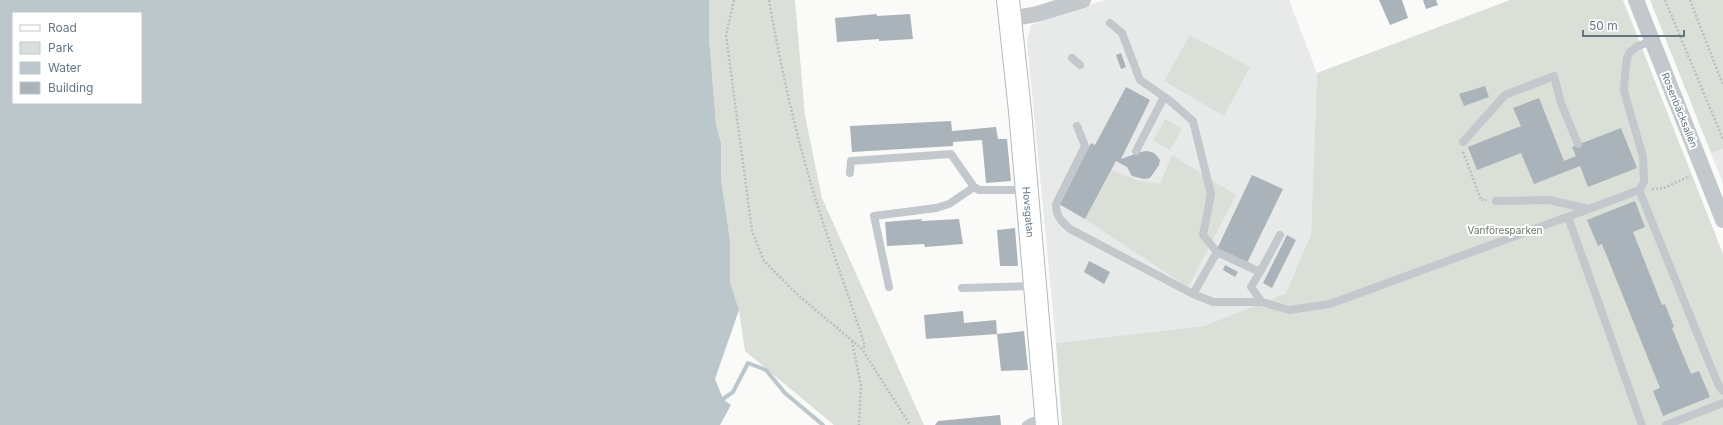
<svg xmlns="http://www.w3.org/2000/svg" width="1723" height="425" viewBox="0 0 1723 425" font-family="Inter,sans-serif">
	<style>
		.built { fill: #e8e9e9 }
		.green { fill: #dadfd7 }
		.water { fill: #bbc7cb; fill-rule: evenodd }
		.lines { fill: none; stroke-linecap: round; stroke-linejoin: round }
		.stream { stroke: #bbc7cb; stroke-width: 4 }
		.building { fill: #aab3b9 }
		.secondary-casing { stroke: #b3babf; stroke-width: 24 }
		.path { stroke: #bbbfc2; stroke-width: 2.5; stroke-dasharray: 2 2; stroke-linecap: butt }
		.service { stroke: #c3c8cc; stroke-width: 8 }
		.minor { stroke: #c3c8cc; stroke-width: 16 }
		.secondary { stroke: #fff; stroke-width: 22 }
		.labels { text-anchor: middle; stroke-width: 4; stroke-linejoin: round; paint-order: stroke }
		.street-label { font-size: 10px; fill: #657683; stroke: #fff }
		.park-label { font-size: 10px; fill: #687a64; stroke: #fff }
	</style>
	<rect width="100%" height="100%" fill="#fafaf8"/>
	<path class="built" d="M 1104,0 L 1289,0 L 1317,73 L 1311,234 L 1286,293 L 1204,326 L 1056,343 L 1027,41 L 1031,25 Z
		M 1723,149 L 1723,184 L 1711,153 Z"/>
	<path class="green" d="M 709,0 L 795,0 L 805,116 L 822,198 L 924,425 L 834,425 L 745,351 L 739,310 L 730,282 L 730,240 L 721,179 L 721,143 L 716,124 L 709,36 Z
		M 1510,0 L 1623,0 L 1723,254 L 1723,425 L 1062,425 L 1056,343 L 1204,326 L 1286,293 L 1311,234 L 1317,73 Z
		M 1650,0 L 1723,0 L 1723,149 L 1711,153 Z
		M 1190,35 L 1250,67 L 1224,116 L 1164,81 Z
		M 1165,119 L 1182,129 L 1170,150 L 1153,141 Z
		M 1172,155 L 1236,195 L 1188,287 L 1085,219 L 1112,170 L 1136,180 L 1160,184 Z"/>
	<path class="water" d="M 0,0 L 709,0 L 709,36 L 716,124 L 721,143 L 721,179 L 730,240 L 730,282 L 739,310 L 715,379 L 723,399 L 731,405 L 720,425 L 0,425 ZM 13,13 L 141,13 L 141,103 L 13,103 Z"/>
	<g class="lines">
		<path class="stream" d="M 723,399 L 733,392 L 748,363 L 766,370 L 785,393 L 823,425"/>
	</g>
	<path class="building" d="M 1379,0 L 1402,0 L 1408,18 L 1390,25 Z
		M 1423,0 L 1436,0 L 1438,5 L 1426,9 Z
		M 877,14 L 877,16 L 910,14 L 913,39 L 879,41 L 879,39 L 837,42 L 835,18 Z
		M 1121,53 L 1126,67 L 1121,69 L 1116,55 Z
		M 1485,86 L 1489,97 L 1464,106 L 1459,94 Z
		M 1126,87 L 1150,100 L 1121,159 L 1140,152 L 1147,151 L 1154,153 L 1157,156 L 1160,160 L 1159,165 L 1150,178 L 1144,179 L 1132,176 L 1127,167 L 1116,161 L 1085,219 L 1059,204 L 1091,143 L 1095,145 Z
		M 1539,98 L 1564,161 L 1576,156 L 1572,147 L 1621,128 L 1637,168 L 1588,187 L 1580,166 L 1534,184 L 1521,153 L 1477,170 L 1468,147 L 1521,126 L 1513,108 Z
		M 951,121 L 952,131 L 996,127 L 998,139 L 1007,139 L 1011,181 L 986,183 L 982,140 L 953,142 L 953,146 L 852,152 L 850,126 Z
		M 1252,175 L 1283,189 L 1247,263 L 1217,249 Z
		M 1635,201 L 1645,227 L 1633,232 L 1662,305 L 1665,304 L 1674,327 L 1672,328 L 1691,374 L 1699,371 L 1710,397 L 1663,416 L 1653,391 L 1660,388 L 1602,244 L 1598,246 L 1587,220 Z
		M 922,219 L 921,221 L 959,219 L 963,244 L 925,247 L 924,244 L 887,246 L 885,222 Z
		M 1015,228 L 1018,266 L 1000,266 L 997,230 Z
		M 1287,235 L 1296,240 L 1272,288 L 1263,283 Z
		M 1089,261 L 1110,272 L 1104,284 L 1084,272 Z
		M 1225,265 L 1238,272 L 1235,277 L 1223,270 Z
		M 963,311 L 964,323 L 996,320 L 997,334 L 926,339 L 924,315 Z
		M 1024,331 L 1028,370 L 1001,371 L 997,334 Z
		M 1000,415 L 1001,425 L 935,425 L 938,421 Z"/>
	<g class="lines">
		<g class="secondary-casing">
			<g id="secondary">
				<path id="s1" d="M 1008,0 L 1020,111 L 1047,425"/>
			</g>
		</g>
		<path class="path" d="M 734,0 L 726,35 L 752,231 L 764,261 L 798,295 L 862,349 L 910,425
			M 769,0 C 781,70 797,140 818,207 C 833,254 850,299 865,346 L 862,349
			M 1665,0 L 1723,139
			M 1690,0 L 1723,85
			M 1463,152 L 1481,200 L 1487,200
			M 1652,189 L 1664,188 L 1690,176
			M 852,341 L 861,386 L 859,425"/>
		<path class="service" d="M 1110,23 L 1122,33 L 1140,80 L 1169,100 L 1193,121 L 1211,194 L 1203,235 L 1217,252 L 1193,294
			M 1652,41 L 1638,46 L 1630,52 L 1627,58 L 1625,73 L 1624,91 L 1643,157 L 1644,182 L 1639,190 L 1708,360 L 1719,386 L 1723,391
			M 1072,58 L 1080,65
			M 1077,126 L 1085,146 L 1056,204 C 1056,216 1061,221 1070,229 L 1193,294 L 1213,302 L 1262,302 L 1289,310 L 1330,304 L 1589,209
			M 1463,142 L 1505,95 L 1554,76 L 1561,103 L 1578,144
			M 1136,151 L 1164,97
			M 850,173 L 851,161 L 951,154 L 974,187 L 979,190 L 1026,190
			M 1496,201 L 1549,200 L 1589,209 L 1639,190
			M 1568,217 L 1642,425
			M 1217,252 L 1260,272 L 1280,235
			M 1260,272 L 1251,287 L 1262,302
			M 889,287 L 874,216 L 936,208 L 949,204 L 974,187
			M 962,288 L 1034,286
			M 1026,425 L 1031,422 L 1045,417
			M 1666,425 L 1723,403"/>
		<path class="minor" d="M 1636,0 L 1723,220
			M 1010,19 L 1037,14 L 1083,0"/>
		<use href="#secondary" class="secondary"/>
	</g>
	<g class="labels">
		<g class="street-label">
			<text transform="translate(1680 110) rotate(68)" y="4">Rosenbäcksallén</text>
			<text dy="4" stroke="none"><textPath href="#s1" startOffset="213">Hovsgatan</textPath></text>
		</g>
		<g class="park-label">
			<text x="1505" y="234">Vanföresparken</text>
		</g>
	</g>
	<rect x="12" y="12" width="130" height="92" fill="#ffffff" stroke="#c1c8cd"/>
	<rect x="20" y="25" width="20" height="6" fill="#ffffff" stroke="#c1c8cd"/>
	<text x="48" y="32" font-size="12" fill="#657683">Road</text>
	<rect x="20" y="42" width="20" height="12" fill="#dadfd7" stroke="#c1c8cd"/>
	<text x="48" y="52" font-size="12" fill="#657683">Park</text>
	<rect x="20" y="62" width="20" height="12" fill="#bbc7cb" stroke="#c1c8cd"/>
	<text x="48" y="72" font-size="12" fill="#657683">Water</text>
	<rect x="20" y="82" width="20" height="12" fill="#aab3b9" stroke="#c1c8cd"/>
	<text x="48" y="92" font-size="12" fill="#657683">Building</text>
	<path d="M1583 30v6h101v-6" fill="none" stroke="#657683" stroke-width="2"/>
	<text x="1589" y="30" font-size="12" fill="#657683" stroke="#ffffff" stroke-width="3" paint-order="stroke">50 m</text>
</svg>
